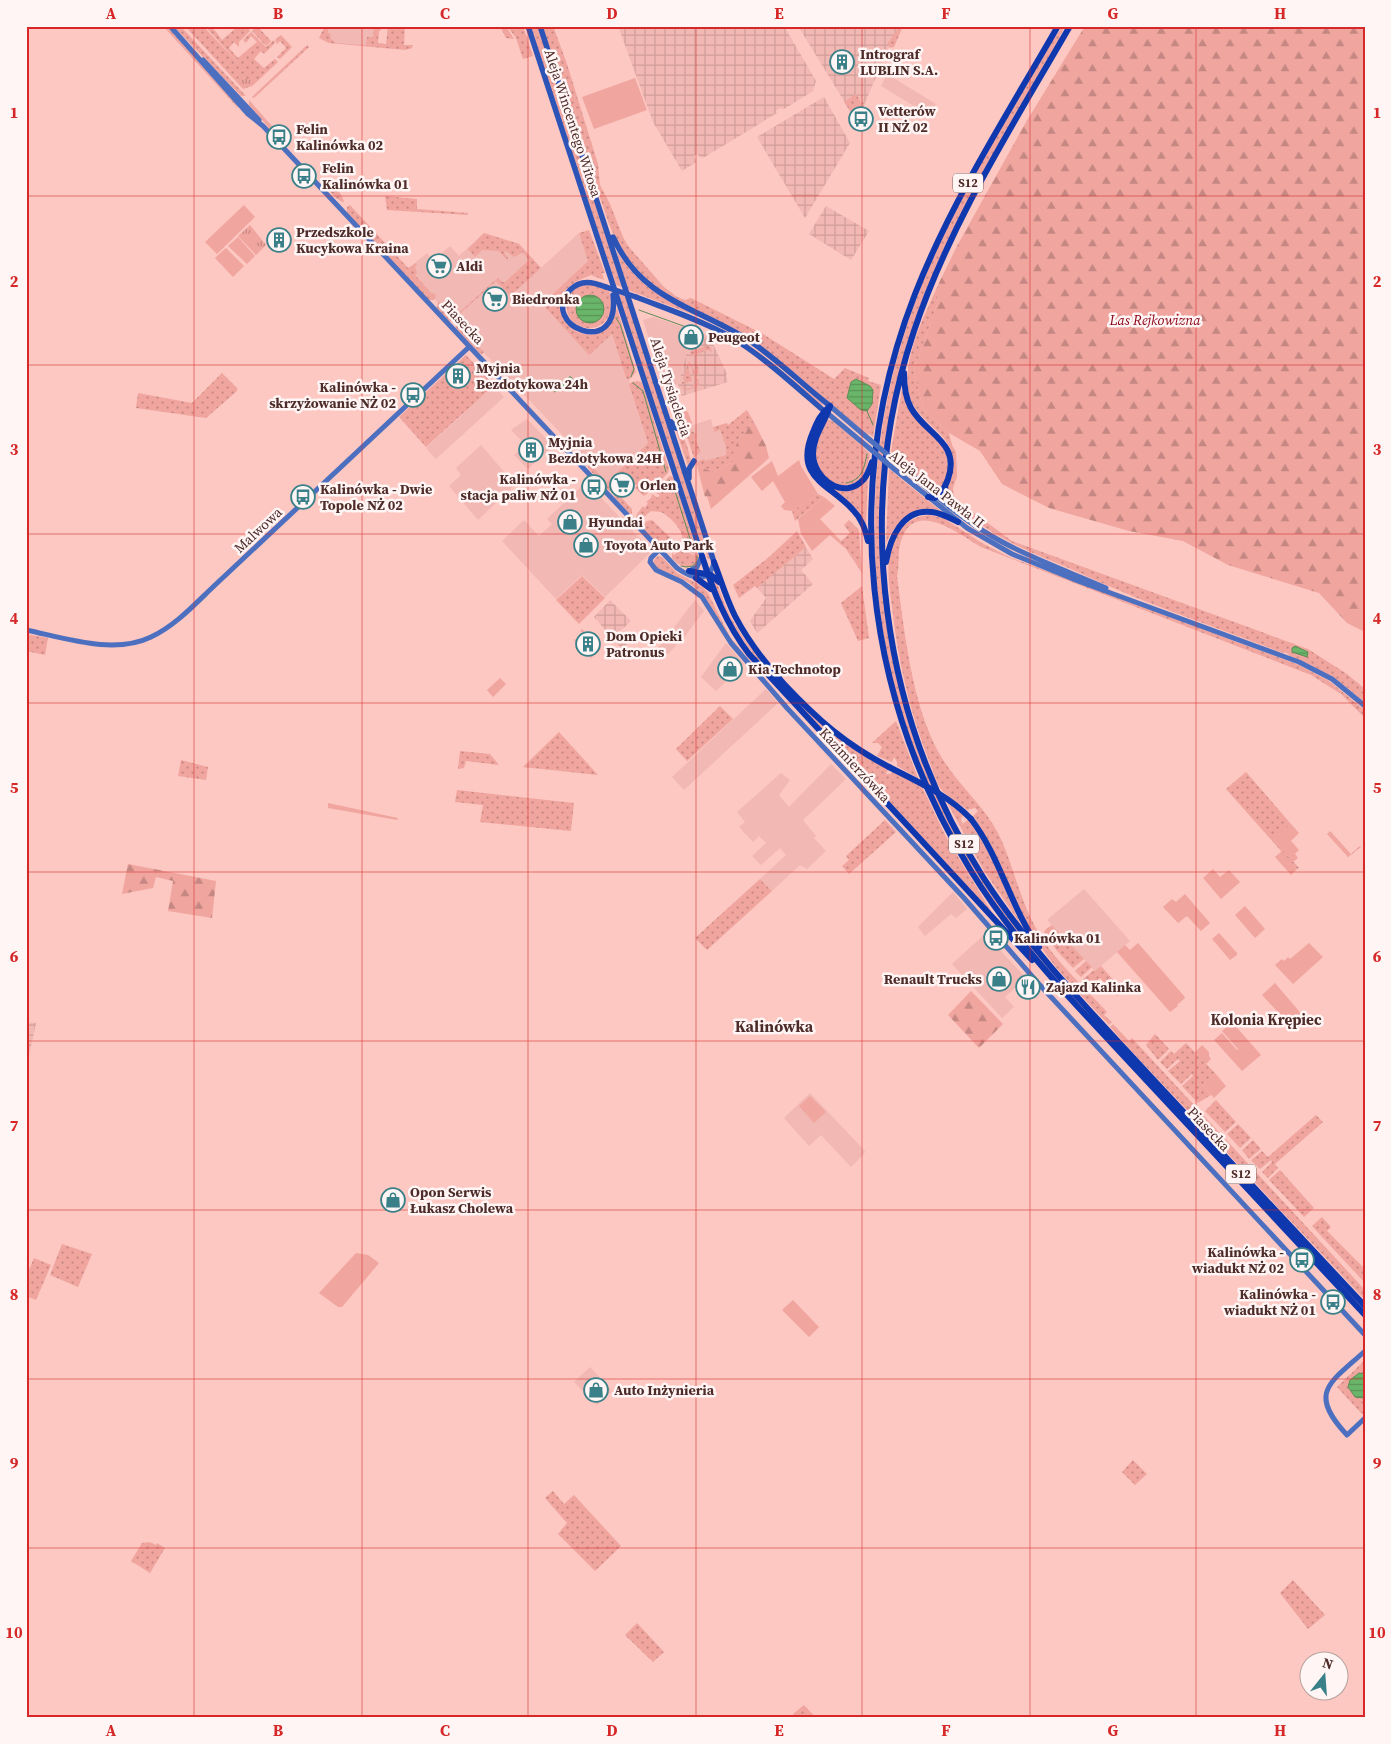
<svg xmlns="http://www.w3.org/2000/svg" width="1391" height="1744" viewBox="0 0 1391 1744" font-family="'Source Serif 4',serif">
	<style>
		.built { fill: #f2b8b3 }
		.industrial { fill: url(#industrial-grid) }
		.grass { fill: url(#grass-dots) }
		.forest { fill: url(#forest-firs) }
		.park { fill: url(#park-tufts) }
		.garden { fill: #f0a59f }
		.water { fill: url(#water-rules); stroke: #618c56 }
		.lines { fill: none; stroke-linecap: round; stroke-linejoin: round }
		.stream { stroke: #618c56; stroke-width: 1 }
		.secondary { stroke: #4c70bf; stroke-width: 5 }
		.primary { stroke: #2c54b7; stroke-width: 5.5 }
		.highway { stroke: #1038ae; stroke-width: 6 }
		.secondary-bridge { stroke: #4c70bf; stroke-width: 5 }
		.primary-bridge { stroke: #2c54b7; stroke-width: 5.5 }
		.highway-bridge { stroke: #1038ae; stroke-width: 6 }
		.grid { fill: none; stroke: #d62828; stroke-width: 1; stroke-opacity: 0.55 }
		.labels { text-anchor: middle; stroke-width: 5; stroke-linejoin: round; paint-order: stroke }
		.shield { fill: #fef5f4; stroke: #826865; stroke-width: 1 }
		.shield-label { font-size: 12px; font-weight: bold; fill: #4d2b28 }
		.poi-label { font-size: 14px; font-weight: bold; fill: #4d2b28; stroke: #fef5f4; text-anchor: start }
		.street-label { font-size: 14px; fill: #4d2b28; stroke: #fef5f4 }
		.park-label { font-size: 14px; font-style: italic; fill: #8a0015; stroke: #fef5f4 }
		.neighbourhood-label { font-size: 15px; font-weight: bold; fill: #4d2b28; stroke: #fef5f4 }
		.quarter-label { font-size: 16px; font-weight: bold; fill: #4d2b28; stroke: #fef5f4 }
		.neatline { fill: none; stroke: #d62828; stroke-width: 2 }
		.grid-label { font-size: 16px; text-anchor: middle; font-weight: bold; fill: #d62828 }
	</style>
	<defs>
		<pattern id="industrial-grid" width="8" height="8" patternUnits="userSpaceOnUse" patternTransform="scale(1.25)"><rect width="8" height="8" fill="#f2b8b3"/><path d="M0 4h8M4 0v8" fill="none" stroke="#d19e9a"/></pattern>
		<pattern id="grass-dots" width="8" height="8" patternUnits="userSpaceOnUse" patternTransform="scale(1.25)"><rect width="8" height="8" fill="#f0a59f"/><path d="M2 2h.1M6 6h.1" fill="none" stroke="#c58782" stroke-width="1.8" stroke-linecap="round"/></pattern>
		<pattern id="forest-firs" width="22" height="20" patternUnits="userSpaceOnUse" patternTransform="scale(1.25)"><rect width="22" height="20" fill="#f0a59f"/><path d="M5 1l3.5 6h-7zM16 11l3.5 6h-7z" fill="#c58782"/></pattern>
		<pattern id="park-tufts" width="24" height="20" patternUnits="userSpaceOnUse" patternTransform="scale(1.25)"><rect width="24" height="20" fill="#f0a59f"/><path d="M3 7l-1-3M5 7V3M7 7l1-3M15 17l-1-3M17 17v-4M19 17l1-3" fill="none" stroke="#c58782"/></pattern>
		<pattern id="water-rules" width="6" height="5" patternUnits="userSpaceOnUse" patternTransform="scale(1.25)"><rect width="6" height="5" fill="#69b66a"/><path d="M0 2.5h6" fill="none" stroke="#599457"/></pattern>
	</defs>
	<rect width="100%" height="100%" fill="#fdc7c2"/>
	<path class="built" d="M 326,26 L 374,26 L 373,46 L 326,42 Z
		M 887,74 L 936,104 L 929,115 L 881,86 Z
		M 484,233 L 519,244 L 541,268 L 579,233 L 588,261 L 542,304 L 589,354 L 612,334 L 626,378 L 629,380 L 630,383 L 629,386 L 648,443 L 607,482 L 453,320 L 408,269 L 427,253 L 433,260 L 450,246 L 459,256 Z
		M 653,317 L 704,334 L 707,336 L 687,352 L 678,384 L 666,387 L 659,363 L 655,358 L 643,320 Z
		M 466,355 L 504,397 L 436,459 L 426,448 L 465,412 L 437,383 Z
		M 527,419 L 553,446 L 528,469 L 514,455 L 525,444 L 511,430 Z
		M 711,419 L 714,432 L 720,430 L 726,447 L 726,455 L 705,462 L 696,462 L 684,428 Z
		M 481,445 L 511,480 L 522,470 L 526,474 L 478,520 L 449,486 L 461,475 L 456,468 Z
		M 586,482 L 652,551 L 605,597 L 582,575 L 556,599 L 502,541 L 524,520 L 539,536 L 552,524 L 547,519 Z
		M 695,600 L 704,611 L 679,644 L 677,644 L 664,659 L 655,652 Z
		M 726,643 L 744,664 L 716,691 L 701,677 Z
		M 766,689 L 778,703 L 684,790 L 672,777 Z
		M 831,764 L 846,779 L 803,820 L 816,836 L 814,838 L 826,851 L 807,869 L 800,865 L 772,891 L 760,879 L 786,855 L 780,848 L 761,865 L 752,856 L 766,843 L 759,836 L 753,842 L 739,827 L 745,822 L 737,812 L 781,773 L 790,780 L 779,795 L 789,807 Z
		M 1084,889 L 1130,941 L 1095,971 L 1047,920 Z
		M 953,892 L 967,909 L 956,918 L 951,914 L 925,936 L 918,927 Z
		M 985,934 L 1026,978 L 1005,997 L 1014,1007 L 1002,1018 L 952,964 Z
		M 810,1093 L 865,1151 L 864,1154 L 851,1167 L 821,1135 L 809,1146 L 784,1118 Z
		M 590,1367 L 612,1391 L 597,1405 L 574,1382 Z"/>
	<path class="industrial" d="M 618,26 L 784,26 L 816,81 L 813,91 L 784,109 L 780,108 L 776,111 L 777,113 L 703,158 L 700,157 L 697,154 L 694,156 L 696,162 L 682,171 L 653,122 Z
		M 798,26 L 900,26 L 888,49 L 861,112 L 852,114 Z
		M 824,97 L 850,143 L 805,218 L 757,137 Z
		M 826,206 L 869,231 L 851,260 L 809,234 Z
		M 709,335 L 727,374 L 726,375 L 728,382 L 682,396 L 678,385 L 687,352 Z
		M 806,547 L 813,559 L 801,570 L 813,584 L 757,633 L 750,621 L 766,598 L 757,588 Z
		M 610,600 L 631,621 L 618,633 L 628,643 L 622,649 L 594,617 Z
		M 26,1022 L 36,1023 L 26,1070 Z"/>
	<path class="grass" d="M 163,26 L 167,26 L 238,106 L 237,107 Z
		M 173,26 L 180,26 L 185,31 L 246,96 L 241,96 Z
		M 185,26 L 203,26 L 241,66 L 205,26 C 214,26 218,35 222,40 L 237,27 L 246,26 L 250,31 L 239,42 L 239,47 L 234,42 L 229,48 L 238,58 L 257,42 L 251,36 L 246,43 L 243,40 L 251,32 L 266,47 L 274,40 L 275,43 L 264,54 L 261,51 L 254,59 L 264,68 L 275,59 L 278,62 L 252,86 L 243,89 Z
		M 257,26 L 271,41 L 266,46 L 252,31 Z
		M 325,26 L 328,26 L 328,33 L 330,33 L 331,39 L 336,43 L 366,45 L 367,37 L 373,37 L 374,26 L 381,26 L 381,30 L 379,31 L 378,43 L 386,44 L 388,26 L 405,26 L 404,45 L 413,45 L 412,48 L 405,50 L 329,43 L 319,38 Z
		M 497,26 L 506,26 L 514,39 L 506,38 L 501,28 L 498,29 Z
		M 507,26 L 523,26 L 533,56 L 523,59 L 516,38 Z
		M 530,26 L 538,26 L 622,287 L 616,285 Z
		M 542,26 L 553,26 L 567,64 L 598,164 L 600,185 L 610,204 L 623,237 L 628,246 L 664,287 L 677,297 L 685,300 L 691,298 L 763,334 L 834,379 L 845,368 L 869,378 L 868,381 L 881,385 L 873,437 L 869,434 L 868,435 L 780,362 L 673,299 L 648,282 L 620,249 L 609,224 Z
		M 900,26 L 903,26 L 894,47 L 889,48 L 890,46 L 887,44 Z
		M 1063,26 L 1065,26 L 1060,36 L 1061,37 L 971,195 L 909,338 L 901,366 L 888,426 L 882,471 L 887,629 L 897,678 L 921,757 L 929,778 L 952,827 L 974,868 L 992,895 L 1057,979 L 1365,1310 L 1365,1312 L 1056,979 C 1026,944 996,908 972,868 C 938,810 909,748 892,683 C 889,670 887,656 885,643 C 863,523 876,400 921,287 C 955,199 1008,118 1055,37 Z
		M 281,35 L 292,47 L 280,59 L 277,57 L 286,48 L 280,41 L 277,44 L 275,40 Z
		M 307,45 L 309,47 L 254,98 L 252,97 Z
		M 856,94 L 861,103 L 865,102 L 861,112 L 852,114 L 844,102 Z
		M 249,100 L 278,133 L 271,130 L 249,105 Z
		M 326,184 C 334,184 343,195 344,202 C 337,201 328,190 326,184 Z
		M 385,196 L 417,199 L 417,209 L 468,213 L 468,215 L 387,210 Z
		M 350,205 L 408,268 L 416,263 L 417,265 L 415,267 L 417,273 L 415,275 L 432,294 L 434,293 L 436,296 L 434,300 L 428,300 L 347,213 L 347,207 Z
		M 589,230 L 605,273 L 602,273 L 604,280 L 591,275 C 584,278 576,281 570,286 C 535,316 600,366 617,308 L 636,372 L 629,380 L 626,378 L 612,334 L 589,355 L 542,304 L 588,261 L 579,233 Z
		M 484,233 L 519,244 L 541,268 L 510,296 L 496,281 L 456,317 L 455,320 L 449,322 L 437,308 L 438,302 L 441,302 L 440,304 L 450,314 L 452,313 L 455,316 L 498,278 L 502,282 L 505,282 L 529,260 L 523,252 L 514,257 L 507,252 L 503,251 L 508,258 L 507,260 L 499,251 L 482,250 L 475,257 L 468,249 Z
		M 616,250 C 637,285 662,298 697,316 L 628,290 Z
		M 939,283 L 937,305 L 914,370 L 923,409 L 949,433 L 952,445 L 956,452 L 957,476 L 953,488 L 954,498 L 1012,541 L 1308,649 L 1347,674 L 1365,689 L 1365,703 C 1343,682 1318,667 1290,656 L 1287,653 L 1280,652 C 1232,633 1184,617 1137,598 C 1115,589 1093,579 1071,569 C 1035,554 999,540 968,515 C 962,510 954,506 951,500 C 941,484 957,464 950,448 C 943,432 925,423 915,408 C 893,374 925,315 939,283 Z
		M 591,284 L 609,290 C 623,343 557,335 568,300 C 571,288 580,286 591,284 Z
		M 618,294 L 626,297 L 711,558 L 708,559 L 705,550 L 702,550 Z
		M 459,322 L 470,334 L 468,336 L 484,352 L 482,354 L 480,354 L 455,328 Z
		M 724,330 L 759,352 L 822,403 L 823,405 L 821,405 Z
		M 709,345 L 712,352 L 707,350 L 691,357 L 690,352 L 692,351 Z
		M 466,355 L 494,385 L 426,447 L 399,417 Z
		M 689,361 L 694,370 L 697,369 L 696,365 L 697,365 L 699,373 L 694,375 L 696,379 L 698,379 L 700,386 L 697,386 L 696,384 L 698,383 L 696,380 L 695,380 L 691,367 L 688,366 L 692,381 L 683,384 L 683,386 L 687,389 L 693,387 L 693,384 L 695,384 L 696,387 L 688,390 L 683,389 L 682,382 L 685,382 L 685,380 L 683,379 Z
		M 222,373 L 237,388 L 237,391 L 206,418 L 136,408 L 138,393 L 192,403 Z
		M 637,381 L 641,382 L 643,385 L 669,469 L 668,473 L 656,485 L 654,483 L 645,491 L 648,493 L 644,496 L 635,488 L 637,486 L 627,475 L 616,484 L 618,487 L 614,491 L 609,491 L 588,468 L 589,463 L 607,482 L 648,443 L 629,385 L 630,383 Z
		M 902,389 C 903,394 904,399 907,403 C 920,422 949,441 948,467 C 948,476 943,484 940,492 L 938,493 L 897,460 L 899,458 L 891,451 Z
		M 747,410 L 754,422 L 749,425 L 746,432 L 739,438 L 733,462 L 713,472 L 697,466 L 696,462 L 704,459 L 705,461 L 726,455 L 726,447 L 720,430 L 714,432 L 713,427 L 727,423 L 728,425 Z
		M 827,420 L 831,420 L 834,422 L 861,445 L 870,454 C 868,463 866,472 860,479 C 844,494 819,480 816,461 C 814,446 821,433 827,420 Z
		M 676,430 C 686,435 688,450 691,460 L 688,466 Z
		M 685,430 L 694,432 L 697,435 L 695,439 L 701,451 L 694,458 Z
		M 889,469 L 942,512 L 935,510 L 900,522 L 891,533 L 886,544 Z
		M 670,476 L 673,477 L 698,552 L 694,554 L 682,545 C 686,532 672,518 661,512 L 651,511 L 640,520 L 636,519 L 637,514 L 643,506 L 645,508 L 648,503 L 646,502 L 651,498 L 652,494 L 658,498 L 660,495 L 654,492 Z
		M 868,478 L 866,524 L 857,510 L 830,488 C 845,493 857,489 868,478 Z
		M 818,494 L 824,497 L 795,521 L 792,511 Z
		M 616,495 L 619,495 L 632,509 L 632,514 L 628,513 L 614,497 Z
		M 930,515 L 943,518 L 982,543 L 1009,557 L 1299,665 L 1329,681 L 1365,710 L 1365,718 L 1341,694 L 1311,675 L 981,547 C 959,534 914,498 901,541 C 897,553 900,565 897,576 C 904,630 912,705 939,753 C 955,782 982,803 998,833 C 1013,863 1019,898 1036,928 C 1053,960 1083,985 1107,1012 L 1104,1015 L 1112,1022 L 1109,1025 C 1082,996 1051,967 1032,932 C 1010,894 999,852 973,816 L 978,811 L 975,808 L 967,810 C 959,803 946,796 940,788 C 936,781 933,771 930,763 C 910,713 898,661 892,607 C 889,586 885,559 894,539 C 901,524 914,516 930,515 Z
		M 652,520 L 672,539 L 674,544 L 671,549 L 666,549 L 656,539 L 654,540 L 643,528 L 644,524 L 647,521 Z
		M 849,520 L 859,530 L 862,573 L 846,549 L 839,543 L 850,533 L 844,525 Z
		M 797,531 L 806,547 L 757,588 L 755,586 L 739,598 L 733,585 L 768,558 Z
		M 682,547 L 693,555 L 698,553 L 699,559 L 695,566 C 685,569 679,566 672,558 L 672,553 L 674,555 Z
		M 658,556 L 662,557 L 677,573 L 702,586 L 708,593 L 730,637 L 756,667 L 733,642 L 700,592 L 688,582 L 657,568 L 653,564 L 654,560 Z
		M 582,576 L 605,598 L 579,624 L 556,600 Z
		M 716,580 C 722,597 728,614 738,629 C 747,645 761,660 773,674 C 810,716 838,743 888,769 L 886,774 L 890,774 L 893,772 L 922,787 L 946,837 L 993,914 L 757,659 L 734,628 L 712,581 Z
		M 862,586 L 869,638 L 858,641 L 841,603 Z
		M 26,634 L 48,638 L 45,655 L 26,651 Z
		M 720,706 L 733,719 L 687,761 L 676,749 Z
		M 896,721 L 918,778 L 897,766 L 897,762 L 894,757 L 892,762 L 877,756 L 882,747 L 878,743 L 872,743 Z
		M 559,732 L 598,775 L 523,767 Z
		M 460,751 L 490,754 L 499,765 L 466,761 L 464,768 L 458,769 Z
		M 181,760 L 208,767 L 206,780 L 178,776 Z
		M 1246,772 L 1291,824 L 1274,840 L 1299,868 L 1297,869 L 1226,789 Z
		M 457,790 L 574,803 L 571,831 L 480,822 L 483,805 L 455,802 Z
		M 947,802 L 963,815 L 961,819 L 962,824 L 968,820 C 992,852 1004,890 1021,925 L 983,869 Z
		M 885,820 L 896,832 L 849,874 L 842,866 L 849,860 L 846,856 Z
		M 1330,831 L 1351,854 L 1360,846 L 1361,847 L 1348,857 L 1327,834 Z
		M 760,879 L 772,891 L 707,950 L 695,938 Z
		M 1052,925 L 1084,959 L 1073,968 L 1057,951 L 1044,933 L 1045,930 Z
		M 1086,961 L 1092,967 L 1081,977 L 1075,971 Z
		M 1101,966 L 1123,991 L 1117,996 L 1100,978 L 1090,987 L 1083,979 L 1094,970 L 1095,971 Z
		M 1113,1024 L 1129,1041 L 1132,1038 L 1365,1290 L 1365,1300 L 1140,1060 L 1110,1027 Z
		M 1155,1034 L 1169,1049 L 1158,1060 L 1146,1045 Z
		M 1186,1043 L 1215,1073 L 1202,1085 L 1211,1095 L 1198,1103 L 1182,1086 L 1193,1076 L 1192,1074 L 1181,1084 L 1168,1071 L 1180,1061 L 1178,1059 L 1167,1069 L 1160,1062 L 1171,1051 L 1174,1054 Z
		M 1216,1100 L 1236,1122 L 1225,1132 L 1205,1111 Z
		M 1316,1115 L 1323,1122 L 1275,1164 L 1278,1168 L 1268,1178 L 1262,1172 L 1272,1162 L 1271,1160 L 1260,1169 L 1251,1160 L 1262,1151 L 1268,1157 Z
		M 1238,1124 L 1251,1138 L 1240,1148 L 1227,1134 Z
		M 1253,1140 L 1261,1149 L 1249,1159 L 1242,1150 Z
		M 1280,1170 L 1314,1208 L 1304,1217 L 1269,1180 Z
		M 1322,1217 L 1331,1227 L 1327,1231 L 1365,1269 L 1365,1283 L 1312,1226 Z
		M 62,1244 L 92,1254 L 78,1287 L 50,1275 Z
		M 34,1258 L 51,1265 L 36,1300 L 26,1296 L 26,1277 Z
		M 1365,1360 L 1365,1411 L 1362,1414 L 1337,1387 Z
		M 1133,1460 L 1147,1474 L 1135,1485 L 1122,1472 Z
		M 553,1491 L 564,1504 L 574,1495 L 621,1546 L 595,1571 L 558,1534 L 567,1523 L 545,1498 Z
		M 149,1542 L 156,1545 L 157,1543 L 165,1548 L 150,1573 L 131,1561 L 142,1543 Z
		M 1293,1580 L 1325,1615 L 1308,1629 L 1280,1593 Z
		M 637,1623 L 664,1652 L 653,1662 L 625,1635 Z
		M 804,1705 L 816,1718 L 796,1718 L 793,1714 Z"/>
	<path class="forest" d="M 1085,26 L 1365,26 L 1365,632 L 1347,623 L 1319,593 L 1228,565 L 1183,541 L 1129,531 L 1049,508 L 1002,484 L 980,451 L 949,433 L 923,409 L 914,370 L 937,305 L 939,283 L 957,246 L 1026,122 Z
		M 686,411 L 688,412 L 692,423 L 691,425 L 684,428 L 679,413 Z
		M 754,422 L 766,446 L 769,458 L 711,509 L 707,496 L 705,497 L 697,466 L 713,472 L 733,462 L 732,456 L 739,438 L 746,432 L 749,425 Z
		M 128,864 L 216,881 L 212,918 L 168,911 L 173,881 L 156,877 L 153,888 L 122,894 Z
		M 971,991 L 1003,1024 L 979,1048 L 948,1015 Z"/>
	<path class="park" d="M 237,78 L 258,80 L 249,87 L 245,86 Z
		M 250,225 L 266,245 L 256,255 L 238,236 Z"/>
	<path class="garden" d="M 635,78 L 647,110 L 594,129 L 582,97 Z
		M 244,205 L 255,217 L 217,254 L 205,242 Z
		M 238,237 L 255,256 L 247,264 L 228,246 Z
		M 226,248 L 244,266 L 233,277 L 215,258 Z
		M 799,460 L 801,466 L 818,494 L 792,511 L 784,510 L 781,506 L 785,502 L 773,481 L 762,491 L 751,477 L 772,461 L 778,476 Z
		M 824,497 L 835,506 L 820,519 L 841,541 L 839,543 L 830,535 L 812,551 L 801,534 L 798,519 Z
		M 582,629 L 601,649 L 591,658 L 574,640 L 575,639 L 590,655 L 597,648 L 586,636 L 583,638 L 582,637 L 584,634 L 581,631 L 579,632 Z
		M 500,678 L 506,684 L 493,697 L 487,690 Z
		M 328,803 L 398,818 L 397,820 L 328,808 Z
		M 1291,824 L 1299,833 L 1291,841 L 1299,850 L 1295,854 L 1298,858 L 1293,862 L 1274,840 Z
		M 1282,851 L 1297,869 L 1291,875 L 1275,857 Z
		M 1213,869 L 1220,877 L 1229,870 L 1240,882 L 1221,899 L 1203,878 Z
		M 1185,894 L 1210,923 L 1201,931 L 1187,916 L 1178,923 L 1163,907 L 1172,899 L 1176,902 Z
		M 1245,906 L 1265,929 L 1255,938 L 1235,915 Z
		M 1219,933 L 1237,953 L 1237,955 L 1230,960 L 1212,939 Z
		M 1138,943 L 1184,996 L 1185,998 L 1177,1005 L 1178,1006 L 1170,1012 L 1117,952 L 1125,945 L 1130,950 Z
		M 1309,943 L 1323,957 L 1293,984 L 1275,965 L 1282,959 L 1284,961 L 1288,957 L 1290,959 Z
		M 1275,983 L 1304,1017 L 1292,1027 L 1262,995 Z
		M 1232,1022 L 1261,1055 L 1242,1071 L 1214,1040 L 1222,1033 L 1237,1050 L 1238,1049 L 1222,1031 Z
		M 1202,1045 L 1209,1052 L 1209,1056 L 1211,1059 L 1206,1064 L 1195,1052 Z
		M 1215,1073 L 1226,1086 L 1214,1098 L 1202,1085 Z
		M 810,1096 L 826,1112 L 814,1123 L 799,1106 Z
		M 356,1253 L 368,1255 L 379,1263 L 342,1307 L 338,1307 L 319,1293 Z
		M 793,1300 L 819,1327 L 809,1337 L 782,1310 Z"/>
	<path class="water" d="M576 309a14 14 0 1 1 28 0a14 14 0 1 1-28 0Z
		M 569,377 L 571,377 L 574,381 L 574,384 L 554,392 Z
		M 856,379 L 870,386 L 873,390 L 872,404 L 867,411 L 861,410 L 847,398 L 851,382 Z
		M 1295,646 L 1308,652 L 1307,657 L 1292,652 L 1292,648 Z
		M 1359,1373 L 1365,1374 L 1364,1398 L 1355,1397 L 1348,1387 L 1350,1380 Z"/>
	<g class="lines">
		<path class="stream" d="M 639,310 L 700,332
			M 616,318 L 620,324 L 634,369 L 631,377
			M 633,383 L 643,391 L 666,472
			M 867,411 L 873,425
			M 669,480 L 674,488 L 694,551
			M 846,483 C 862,480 864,469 867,454
			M 681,566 L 686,567 L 693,566 L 697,561 L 697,556"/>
		<path class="secondary" d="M 170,26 L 248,114 L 263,126 L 291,156 L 677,568 C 691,578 709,585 714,562
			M 203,60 L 259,120
			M 830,406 L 870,440
			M 826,412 L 869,448
			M 895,461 C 924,485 952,512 985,532 C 1022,555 1065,570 1106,588
			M 894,469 L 967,528 L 1012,554 L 1078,581 L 1299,662 L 1332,679 L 1365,706
			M 659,550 L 651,558 L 650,562 L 656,570 L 682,582 L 702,597 L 731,643 L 787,708 L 964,898 L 1038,983 L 1365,1335
			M 689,571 L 697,567 L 702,556
			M 26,630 C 65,638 114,655 151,637 C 175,626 195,604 214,586 L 469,347
			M 1365,1351 C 1330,1383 1307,1392 1347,1435 L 1365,1418"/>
		<path class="primary" d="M 528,26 L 702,556
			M 540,26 L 714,562
			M 613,237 C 642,301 697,307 750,341 C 778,360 803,385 830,406
			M 606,287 C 593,282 581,279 570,290 C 538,326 621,360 613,295
			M 636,297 C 667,309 701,320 731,337 C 764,357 794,385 824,411
			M 671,422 L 676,428 L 682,429
			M 689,478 L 689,469 L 694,461"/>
		<path class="highway" d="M 1058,26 C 1008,113 952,200 915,294 C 840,486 863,695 971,871 C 1001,920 1039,964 1078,1007 L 1365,1315
			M 1070,26 C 1013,125 950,223 914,331 C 853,512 881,717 983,877 C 1030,950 1092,1013 1151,1077 C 1222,1153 1293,1230 1365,1306
			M 904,373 C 904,385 905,397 911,408 C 925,434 961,442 948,479 C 945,487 942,494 935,498 L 928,497
			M 830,406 C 821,413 817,422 813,432 C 793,478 830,484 853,510 C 862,519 865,529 868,541
			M 830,406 C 825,423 813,436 813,454 C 813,478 844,502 864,479 C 868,474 870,468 872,462
			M 945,486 L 946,495 L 950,506
			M 702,556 C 713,591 726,624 749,654 L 1032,960
			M 714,562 C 721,580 726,598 735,616 C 748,641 765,663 784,684 C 818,720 845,744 889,767
			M 886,562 C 890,539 902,508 932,512 C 941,513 950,518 958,522
			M 689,571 L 711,575 L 719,582
			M 696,578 L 711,589
			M 971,819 C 1001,858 1010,907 1039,947"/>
		<path class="secondary-bridge" d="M 870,440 L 895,461
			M 869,448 L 894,469"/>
		<path class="primary-bridge" d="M 606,287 L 636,297"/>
		<path class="highway-bridge" d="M 889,767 C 918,782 948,795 971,819"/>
	</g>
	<path class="grid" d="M 194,26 L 194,1718M 362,26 L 362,1718M 528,26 L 528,1718M 696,26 L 696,1718M 862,26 L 862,1718M 1030,26 L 1030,1718M 1196,26 L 1196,1718M 26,196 L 1365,196M 26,365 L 1365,365M 26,534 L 1365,534M 26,703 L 1365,703M 26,872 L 1365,872M 26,1041 L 1365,1041M 26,1210 L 1365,1210M 26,1379 L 1365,1379M 26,1548 L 1365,1548"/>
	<defs>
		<g id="building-ring" transform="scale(1.25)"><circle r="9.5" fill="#fef5f4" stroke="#398088" stroke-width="1.5"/><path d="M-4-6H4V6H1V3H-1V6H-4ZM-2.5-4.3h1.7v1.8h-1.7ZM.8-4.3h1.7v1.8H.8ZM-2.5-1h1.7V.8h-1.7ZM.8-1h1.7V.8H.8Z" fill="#398088"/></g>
		<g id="bus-ring" transform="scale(1.25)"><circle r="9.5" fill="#fef5f4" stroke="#398088" stroke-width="1.5"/><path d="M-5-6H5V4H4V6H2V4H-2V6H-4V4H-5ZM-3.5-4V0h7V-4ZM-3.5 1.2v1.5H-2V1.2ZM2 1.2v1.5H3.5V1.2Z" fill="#398088"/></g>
		<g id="supermarket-ring" transform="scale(1.25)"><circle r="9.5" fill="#fef5f4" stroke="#398088" stroke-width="1.5"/><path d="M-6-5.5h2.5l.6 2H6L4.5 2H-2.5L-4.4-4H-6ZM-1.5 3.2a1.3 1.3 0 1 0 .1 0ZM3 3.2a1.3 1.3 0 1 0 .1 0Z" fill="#398088"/></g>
		<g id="shop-ring" transform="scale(1.25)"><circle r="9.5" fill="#fef5f4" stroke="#398088" stroke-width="1.5"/><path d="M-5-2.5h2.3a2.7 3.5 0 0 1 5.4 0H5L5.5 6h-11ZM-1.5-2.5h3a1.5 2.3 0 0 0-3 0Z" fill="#398088"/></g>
		<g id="restaurant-ring" transform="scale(1.25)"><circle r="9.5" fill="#fef5f4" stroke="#398088" stroke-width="1.5"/><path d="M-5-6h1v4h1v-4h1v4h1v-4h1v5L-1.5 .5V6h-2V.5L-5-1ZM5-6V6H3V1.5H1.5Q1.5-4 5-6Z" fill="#398088"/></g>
	</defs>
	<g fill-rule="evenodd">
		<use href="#building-ring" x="842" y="62"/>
		<use href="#bus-ring" x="861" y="119"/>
		<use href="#bus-ring" x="279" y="137"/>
		<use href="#bus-ring" x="304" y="176"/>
		<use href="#building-ring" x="279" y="240"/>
		<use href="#supermarket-ring" x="439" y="266"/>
		<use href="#supermarket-ring" x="495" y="299"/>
		<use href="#shop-ring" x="691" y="337"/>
		<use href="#building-ring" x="458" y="376"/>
		<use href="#bus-ring" x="413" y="395"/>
		<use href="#building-ring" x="531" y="450"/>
		<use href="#supermarket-ring" x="622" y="485"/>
		<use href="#bus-ring" x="594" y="487"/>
		<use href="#bus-ring" x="303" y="497"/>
		<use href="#shop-ring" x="570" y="522"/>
		<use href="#shop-ring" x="586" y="545"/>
		<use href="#building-ring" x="588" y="644"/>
		<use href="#shop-ring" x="730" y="669"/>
		<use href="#bus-ring" x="996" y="938"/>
		<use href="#shop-ring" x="999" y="979"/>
		<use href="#restaurant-ring" x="1028" y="987"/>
		<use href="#shop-ring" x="393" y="1200"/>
		<use href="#bus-ring" x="1302" y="1260"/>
		<use href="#bus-ring" x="1333" y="1302"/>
		<use href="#shop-ring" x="596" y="1390"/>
	</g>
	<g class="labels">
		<g class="shield">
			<rect x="953" y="173.5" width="30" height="19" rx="4"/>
			<rect x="949" y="834.5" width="30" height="19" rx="4"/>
			<rect x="1226" y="1164.5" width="30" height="19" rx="4"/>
		</g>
		<g class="shield-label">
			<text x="968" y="187">S12</text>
			<text x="964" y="848">S12</text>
			<text x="1241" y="1178">S12</text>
		</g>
		<g class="poi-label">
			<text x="860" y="59">Intrograf<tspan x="860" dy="16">LUBLIN S.A.</tspan></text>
			<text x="878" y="116">Vetterów<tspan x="878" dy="16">II NŻ 02</tspan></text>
			<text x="296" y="134">Felin<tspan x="296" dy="16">Kalinówka 02</tspan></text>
			<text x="322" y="173">Felin<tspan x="322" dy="16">Kalinówka 01</tspan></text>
			<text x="296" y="237">Przedszkole<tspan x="296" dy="16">Kucykowa Kraina</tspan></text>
			<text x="456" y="271">Aldi</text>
			<text x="512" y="304">Biedronka</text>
			<text x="708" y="342">Peugeot</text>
			<text x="476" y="373">Myjnia<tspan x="476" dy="16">Bezdotykowa 24h</tspan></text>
			<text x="396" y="392" text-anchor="end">Kalinówka -<tspan x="396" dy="16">skrzyżowanie NŻ 02</tspan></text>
			<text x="548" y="447">Myjnia<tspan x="548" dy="16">Bezdotykowa 24H</tspan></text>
			<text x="576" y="484" text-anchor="end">Kalinówka -<tspan x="576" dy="16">stacja paliw NŻ 01</tspan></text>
			<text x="640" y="490">Orlen</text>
			<text x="320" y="494">Kalinówka - Dwie<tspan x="320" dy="16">Topole NŻ 02</tspan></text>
			<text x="588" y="527">Hyundai</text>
			<text x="604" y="550">Toyota Auto Park</text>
			<text x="606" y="641">Dom Opieki<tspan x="606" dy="16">Patronus</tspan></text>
			<text x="748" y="674">Kia Technotop</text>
			<text x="1014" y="943">Kalinówka 01</text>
			<text x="982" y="984" text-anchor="end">Renault Trucks</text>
			<text x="1046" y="992">Zajazd Kalinka</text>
			<text x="410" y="1197">Opon Serwis<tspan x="410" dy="16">Łukasz Cholewa</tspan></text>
			<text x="1284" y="1257" text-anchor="end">Kalinówka -<tspan x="1284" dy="16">wiadukt NŻ 02</tspan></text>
			<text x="1316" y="1299" text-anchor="end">Kalinówka -<tspan x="1316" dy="16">wiadukt NŻ 01</tspan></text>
			<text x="614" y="1395">Auto Inżynieria</text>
		</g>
		<g class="street-label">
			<text transform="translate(573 123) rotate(72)" y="5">Aleja Wincentego Witosa</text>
			<text transform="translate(463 322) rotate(47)" y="5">Piasecka</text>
			<text transform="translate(671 387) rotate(72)" y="5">Aleja Tysiąclecia</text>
			<text transform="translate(937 489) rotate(38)" y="5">Aleja Jana Pawła II</text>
			<text transform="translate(258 530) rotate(-43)" y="5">Malwowa</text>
			<text transform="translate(855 765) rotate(47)" y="5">Kazimierzówka</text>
			<text transform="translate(1209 1129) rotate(47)" y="5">Piasecka</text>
		</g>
		<g class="park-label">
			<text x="1155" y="325">Las Rejkowizna</text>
		</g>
		<g class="neighbourhood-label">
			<text x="1266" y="1025">Kolonia Krępiec</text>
		</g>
		<g class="quarter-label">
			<text x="774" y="1032">Kalinówka</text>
		</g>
	</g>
	<rect width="1391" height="1744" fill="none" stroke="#fef5f4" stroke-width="55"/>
	<g transform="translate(1324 1676) rotate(17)"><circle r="24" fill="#fef5f4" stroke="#b7a4a2"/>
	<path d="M0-4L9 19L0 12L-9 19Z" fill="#398088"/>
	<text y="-8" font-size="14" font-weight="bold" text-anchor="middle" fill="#4d2b28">N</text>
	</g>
	<rect x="28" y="28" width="1336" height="1688" class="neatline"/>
	<g class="grid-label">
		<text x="111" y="19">A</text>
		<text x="278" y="19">B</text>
		<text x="445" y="19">C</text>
		<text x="612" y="19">D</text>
		<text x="779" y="19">E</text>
		<text x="946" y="19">F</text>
		<text x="1113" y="19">G</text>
		<text x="1280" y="19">H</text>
		<text x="14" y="118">1</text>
		<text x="1377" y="118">1</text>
		<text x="14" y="287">2</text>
		<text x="1377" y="287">2</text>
		<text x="14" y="455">3</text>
		<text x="1377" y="455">3</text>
		<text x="14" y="624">4</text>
		<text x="1377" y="624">4</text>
		<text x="14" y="793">5</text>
		<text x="1377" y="793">5</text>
		<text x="14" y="962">6</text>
		<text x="1377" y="962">6</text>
		<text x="14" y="1131">7</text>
		<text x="1377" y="1131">7</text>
		<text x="14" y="1300">8</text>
		<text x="1377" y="1300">8</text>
		<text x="14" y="1469">9</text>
		<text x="1377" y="1469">9</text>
		<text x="14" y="1638">10</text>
		<text x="1377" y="1638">10</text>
		<text x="111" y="1736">A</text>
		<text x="278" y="1736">B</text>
		<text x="445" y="1736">C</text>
		<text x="612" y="1736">D</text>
		<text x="779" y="1736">E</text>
		<text x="946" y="1736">F</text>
		<text x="1113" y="1736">G</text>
		<text x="1280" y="1736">H</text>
	</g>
</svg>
